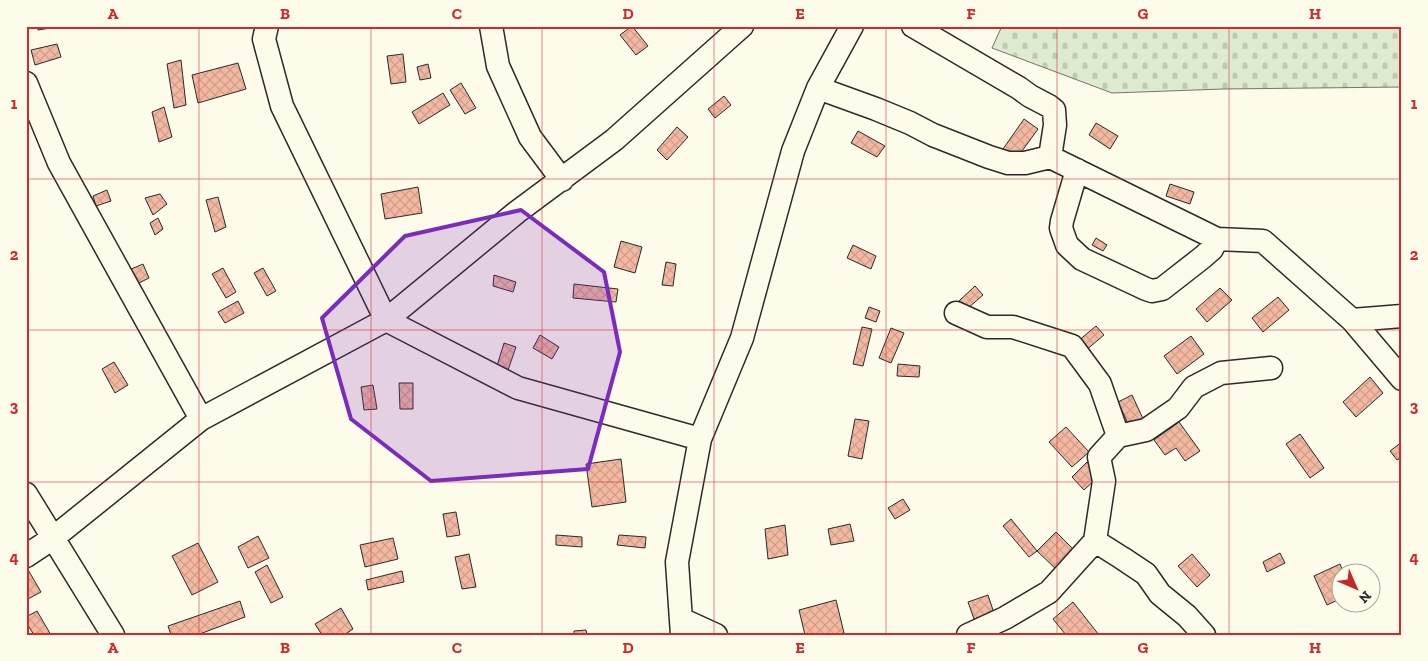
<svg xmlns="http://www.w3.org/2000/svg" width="1428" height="661" viewBox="0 0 1428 661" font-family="'Zilla Slab',serif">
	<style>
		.cemetery { fill: url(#cemetery-stones); stroke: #74746e }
		.building { fill: url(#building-cross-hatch); stroke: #2b2b2b }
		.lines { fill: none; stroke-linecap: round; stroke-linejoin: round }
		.minor-casing { stroke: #2b2b2b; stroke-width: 25 }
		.minor { stroke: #fdfbea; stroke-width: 22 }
		.marked { fill: #7b2cbf; fill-opacity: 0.2; stroke: #7b2cbf; stroke-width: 4; stroke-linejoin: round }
		.grid { fill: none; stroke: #d62828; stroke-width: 1; stroke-opacity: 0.55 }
		.neatline { fill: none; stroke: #d62828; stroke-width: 2 }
		.grid-label { font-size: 16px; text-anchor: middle; font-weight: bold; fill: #d62828 }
	</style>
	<defs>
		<pattern id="cemetery-stones" width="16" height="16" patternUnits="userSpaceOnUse" patternTransform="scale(1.25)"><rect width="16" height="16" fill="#deebd1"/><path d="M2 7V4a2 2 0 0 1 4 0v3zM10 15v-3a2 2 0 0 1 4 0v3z" fill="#bfcab4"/></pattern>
		<pattern id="building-cross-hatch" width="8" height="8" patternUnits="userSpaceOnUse" patternTransform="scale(1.25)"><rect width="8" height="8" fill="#f2b8a0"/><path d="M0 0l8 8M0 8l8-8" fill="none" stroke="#d09e8a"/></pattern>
	</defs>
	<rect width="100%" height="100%" fill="#fdfbea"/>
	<path class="cemetery" d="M 1002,26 L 1402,26 L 1402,87 L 1223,89 L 1112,93 L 992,48 Z"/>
	<path class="building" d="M 37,26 L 63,26 L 38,30 Z
		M 632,26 L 648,46 L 636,55 L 620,35 Z
		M 57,44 L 61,57 L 35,65 L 31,50 Z
		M 403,54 L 406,82 L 391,84 L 387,56 Z
		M 181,60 L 186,105 L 174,108 L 167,64 Z
		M 238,63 L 246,89 L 198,103 L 192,75 Z
		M 428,64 L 431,78 L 420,80 L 417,67 Z
		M 461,83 L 476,108 L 465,114 L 450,90 Z
		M 443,93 L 450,105 L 419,124 L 412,112 Z
		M 724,96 L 731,105 L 715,118 L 708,109 Z
		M 164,107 L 172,137 L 159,142 L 152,112 Z
		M 1024,119 L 1038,129 L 1017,158 L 1003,149 Z
		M 1096,123 L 1118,136 L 1110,149 L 1089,135 Z
		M 677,127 L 688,137 L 667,160 L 657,150 Z
		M 858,131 L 885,146 L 877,157 L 851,143 Z
		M 1170,184 L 1194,192 L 1190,204 L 1166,196 Z
		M 418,187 L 422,213 L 385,219 L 381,194 Z
		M 107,190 L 111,201 L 96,206 L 93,196 Z
		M 160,194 L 167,204 L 153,215 L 145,198 Z
		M 218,197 L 226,227 L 215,232 L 206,200 Z
		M 158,218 L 163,229 L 155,235 L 150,223 Z
		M 1096,238 L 1107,245 L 1103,251 L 1092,245 Z
		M 621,241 L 642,247 L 635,273 L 614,267 Z
		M 853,245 L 876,256 L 871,269 L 847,258 Z
		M 666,262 L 676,264 L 673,286 L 662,285 Z
		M 143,264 L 149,278 L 135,285 L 129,270 Z
		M 223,268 L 236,292 L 226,298 L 212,274 Z
		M 263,268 L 276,291 L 267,296 L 254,273 Z
		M 494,275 L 516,282 L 513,292 L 493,286 Z
		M 574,284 L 618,289 L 616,302 L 573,298 Z
		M 975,286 L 983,295 L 967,309 L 959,301 Z
		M 1220,288 L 1232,300 L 1207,322 L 1196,309 Z
		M 1278,297 L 1289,310 L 1263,332 L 1252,318 Z
		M 238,301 L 244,313 L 225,323 L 218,312 Z
		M 869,307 L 880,311 L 876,322 L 865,318 Z
		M 1096,326 L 1104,335 L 1085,351 L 1077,342 Z
		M 862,327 L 872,329 L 863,366 L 853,364 Z
		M 891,328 L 904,333 L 891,363 L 879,358 Z
		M 540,335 L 559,347 L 552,359 L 533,348 Z
		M 1191,336 L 1204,354 L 1177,374 L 1164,356 Z
		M 504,343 L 516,347 L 507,373 L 496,369 Z
		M 114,362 L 128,385 L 115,393 L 102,369 Z
		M 898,364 L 920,366 L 919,377 L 897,376 Z
		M 1370,377 L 1383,393 L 1356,417 L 1343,402 Z
		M 399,383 L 413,383 L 413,409 L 400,409 Z
		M 373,385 L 377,409 L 364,410 L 361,387 Z
		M 1132,395 L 1145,423 L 1131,430 L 1118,402 Z
		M 855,419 L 869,421 L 862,459 L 848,456 Z
		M 1179,422 L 1200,451 L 1185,461 L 1176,448 L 1165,455 L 1154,440 Z
		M 1066,427 L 1089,452 L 1072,467 L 1049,442 Z
		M 1300,434 L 1324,468 L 1310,478 L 1286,444 Z
		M 1402,442 L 1402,457 L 1397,460 L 1390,451 Z
		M 621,459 L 626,502 L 592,507 L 586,464 Z
		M 1087,462 L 1099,476 L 1084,490 L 1072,477 Z
		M 903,499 L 910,510 L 895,519 L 888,508 Z
		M 456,512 L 460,535 L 447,537 L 443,514 Z
		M 1011,519 L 1037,551 L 1029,557 L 1003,526 Z
		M 850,524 L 854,541 L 831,545 L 828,529 Z
		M 785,525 L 788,555 L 768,559 L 765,529 Z
		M 1056,532 L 1076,552 L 1058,571 L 1037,551 Z
		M 556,535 L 582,537 L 582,547 L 556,545 Z
		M 619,535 L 646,537 L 645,548 L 617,545 Z
		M 258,536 L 269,558 L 248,568 L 238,547 Z
		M 393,538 L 398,559 L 365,567 L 360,545 Z
		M 198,543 L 218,582 L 192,595 L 172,556 Z
		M 1280,553 L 1285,563 L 1267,572 L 1263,562 Z
		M 469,554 L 476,587 L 462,589 L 455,557 Z
		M 1192,554 L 1210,575 L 1197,587 L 1178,566 Z
		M 1340,564 L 1344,574 L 1340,574 L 1340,599 L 1327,605 L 1314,576 Z
		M 267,565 L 283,597 L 271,603 L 255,572 Z
		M 27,568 L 41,592 L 26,600 L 26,569 Z
		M 402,571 L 404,582 L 368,590 L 366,580 Z
		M 988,595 L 994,613 L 974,619 L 968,602 Z
		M 836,600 L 844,633 L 836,635 L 805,635 L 799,610 Z
		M 240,601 L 245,617 L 197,635 L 171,635 L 168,626 Z
		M 1073,602 L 1099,635 L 1066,635 L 1053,619 Z
		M 341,608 L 353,629 L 344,635 L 322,635 L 315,624 Z
		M 37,611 L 51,635 L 34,635 L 26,622 L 26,617 Z
		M 586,630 L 587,635 L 574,635 L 574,631 Z"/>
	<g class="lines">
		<g class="minor-casing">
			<path id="minor" d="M 267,26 L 264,39 L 282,106 L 386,320 L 518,388 L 700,439
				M 491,26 L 498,66 L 530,137 L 562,180
				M 913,26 L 1019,88 L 1030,96 L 1049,106 L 1054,110 L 1055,125 L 1050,157 L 1217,239 L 1263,241 L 1352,320 L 1402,379
				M 26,83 L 59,163 L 201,419
				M 818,88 L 876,109 L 910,123 L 933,135 L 989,157 L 1008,163 L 1025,163 L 1050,157
				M 1077,170 L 1062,221 L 1061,228 L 1067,245 L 1082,259 L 1146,289 L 1152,291 L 1162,289 L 1203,257 L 1212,249 L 1217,239
				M 956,313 L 987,327 L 1013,327 L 1072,346 L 1100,384 L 1118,436
				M 1352,320 L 1402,316
				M 26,494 L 113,635
				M 1095,541 L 1104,481 L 1099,457 L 1118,436 L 1146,430 L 1178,408 L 1194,387 L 1221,373 L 1271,368
				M 26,556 L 53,538 L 201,419 L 386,320 L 517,212 L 614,140 L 742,26
				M 681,619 L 716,635
				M 682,635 L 677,562 L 700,439 L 742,338 L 793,151 L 818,88 L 852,26
				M 968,635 L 1005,618 L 1049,592 L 1095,541 L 1122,558 L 1146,574 L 1160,594 L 1187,616 L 1204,635"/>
		</g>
		<use href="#minor" class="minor"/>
	</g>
	<path class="marked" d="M 521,210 L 604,272 L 620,352 L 588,469 L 431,481 L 351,419 L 322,318 L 405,236 Z"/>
	<path class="grid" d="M 199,26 L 199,635M 371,26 L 371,635M 542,26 L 542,635M 714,26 L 714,635M 886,26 L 886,635M 1057,26 L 1057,635M 1229,26 L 1229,635M 26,179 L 1402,179M 26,330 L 1402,330M 26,482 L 1402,482"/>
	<rect width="1428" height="661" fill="none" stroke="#fdfbea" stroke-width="55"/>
	<g transform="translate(1356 588) rotate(135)"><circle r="24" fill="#fdfbea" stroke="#a9a89e"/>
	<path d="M0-4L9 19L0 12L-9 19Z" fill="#c62828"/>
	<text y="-8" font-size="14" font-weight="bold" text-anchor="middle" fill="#2b2b2b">N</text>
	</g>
	<rect x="28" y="28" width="1372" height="606" class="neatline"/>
	<g class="grid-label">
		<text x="113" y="19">A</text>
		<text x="285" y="19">B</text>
		<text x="457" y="19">C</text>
		<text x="628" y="19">D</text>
		<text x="800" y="19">E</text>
		<text x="971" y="19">F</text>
		<text x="1143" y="19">G</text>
		<text x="1315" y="19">H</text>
		<text x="14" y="109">1</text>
		<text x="1414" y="109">1</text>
		<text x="14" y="260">2</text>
		<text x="1414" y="260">2</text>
		<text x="14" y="412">3</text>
		<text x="1414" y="412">3</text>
		<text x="14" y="563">4</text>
		<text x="1414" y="563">4</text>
		<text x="113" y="653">A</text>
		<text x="285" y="653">B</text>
		<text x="457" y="653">C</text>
		<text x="628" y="653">D</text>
		<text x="800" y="653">E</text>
		<text x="971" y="653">F</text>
		<text x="1143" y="653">G</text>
		<text x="1315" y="653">H</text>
	</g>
</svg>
